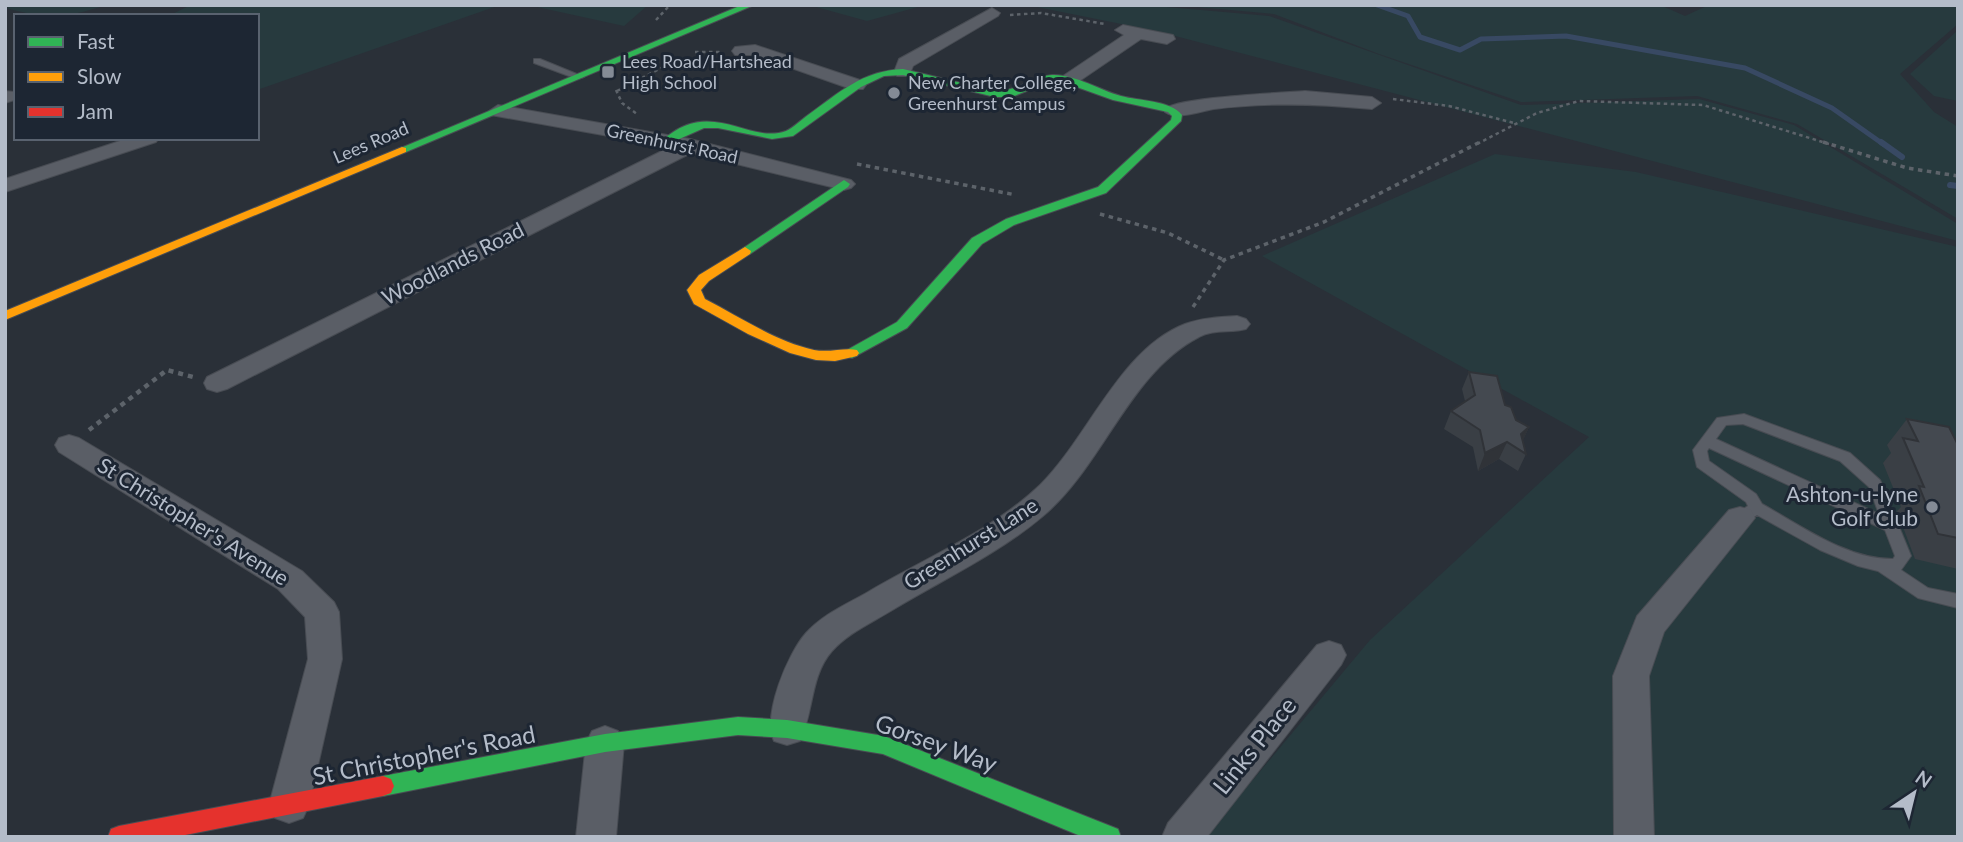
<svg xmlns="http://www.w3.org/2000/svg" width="1963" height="842" viewBox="0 0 1963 842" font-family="Lato,sans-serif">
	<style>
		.green { fill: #273a3e }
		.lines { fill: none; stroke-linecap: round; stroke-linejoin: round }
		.stream-far1 { stroke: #384963; stroke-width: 5 }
		.stream { stroke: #384963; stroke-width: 6 }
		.lane-casing { stroke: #484c53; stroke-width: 2 }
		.street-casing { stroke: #484c53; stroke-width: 2 }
		.fast-casing { stroke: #484c53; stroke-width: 2 }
		.slow-casing { stroke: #484c53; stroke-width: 2 }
		.jam-casing { stroke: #484c53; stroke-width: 2 }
		.path-far2 { stroke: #5d636a; stroke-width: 2.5; stroke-dasharray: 3.5 3.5; stroke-linecap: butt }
		.path-far1 { stroke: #5d636a; stroke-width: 3.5; stroke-dasharray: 4.5 4.5; stroke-linecap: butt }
		.path { stroke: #5d636a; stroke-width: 4.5; stroke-dasharray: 5 5; stroke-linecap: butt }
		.lane { fill: #5a5e66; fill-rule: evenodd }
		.street { fill: #5a5e66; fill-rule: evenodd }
		.fast { fill: #30b455; fill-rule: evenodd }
		.slow { fill: #ff9f0a; fill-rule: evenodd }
		.jam { fill: #e5322d; fill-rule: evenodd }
		.wall { fill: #3a3f45 }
		.shaded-wall { fill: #303338 }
		.building { fill: #444950; stroke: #303338; stroke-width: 2 }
		.poi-dot { fill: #848b96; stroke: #1d2633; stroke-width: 2.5 }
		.labels { text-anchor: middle; stroke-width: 6; stroke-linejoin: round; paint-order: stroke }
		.far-poi-label { font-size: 18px; fill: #b4bcc9; stroke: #1d2633; text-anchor: start }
		.far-street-label { font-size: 18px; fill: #b4bcc9; stroke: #1d2633 }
		.street-label { font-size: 21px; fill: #b4bcc9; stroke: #1d2633 }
		.poi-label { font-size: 21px; fill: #b4bcc9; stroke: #1d2633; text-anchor: end }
		.near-street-label { font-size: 24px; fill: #b4bcc9; stroke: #1d2633 }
	</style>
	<rect width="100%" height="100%" fill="#2a3038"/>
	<path class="green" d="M 14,5 L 106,5 C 68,18 44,19 6,8 Z
		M 191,5 L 500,5 L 257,90 L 257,16 L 168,16 Z
		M 528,5 L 648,5 L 624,26 Z
		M 809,5 L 925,5 L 867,21 Z
		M 1027,5 L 1144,5 L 1269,16 L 1521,105 L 1699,99 L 1794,125 L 1958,224 L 1958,241 L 1156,31 Z
		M 1175,5 L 1660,5 L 1685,16 L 1709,5 L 1958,5 L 1958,24 L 1900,74 L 1934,112 L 1958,127 L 1958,219 L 1797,124 L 1697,96 L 1521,102 L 1379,54 L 1274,14 Z
		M 1958,30 L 1958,101 L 1934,96 L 1910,74 Z
		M 1495,154 L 1636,172 L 1958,247 L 1958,837 L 1205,837 L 1370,640 L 1589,437 L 1262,256 Z"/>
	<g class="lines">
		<path class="stream-far1" d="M 1377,5 L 1408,16 L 1420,37 L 1460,50 L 1481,39 L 1566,36 L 1745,68 L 1832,108 L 1883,144"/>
		<path class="stream" d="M 1881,142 L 1902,157
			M 1950,185 L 1958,186"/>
		<g class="lane-casing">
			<path id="lane" d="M 534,59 L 540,59 L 584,77 L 577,79 L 534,63 Z
				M 1744,414 L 1850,453 L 1880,480 L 1911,556 L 1901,570 L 1928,588 L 1958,594 L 1958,608 L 1918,598 L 1878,571 L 1858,566 L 1820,550 L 1757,515 L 1745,522 L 1735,522 L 1732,518 L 1735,514 L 1748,506 L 1746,502 L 1697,467 L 1693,450 L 1717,418 ZM 1743,424 L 1840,461 L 1869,487 L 1879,514 L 1716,439 L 1726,425 ZM 1709,448 L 1885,530 L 1895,556 L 1893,559 C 1846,559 1802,526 1762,504 L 1756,494 L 1709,461 L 1707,451 Z"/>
		</g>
		<g class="street-casing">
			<path id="street" d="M 992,8 L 1000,13 L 998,16 L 913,66 L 909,76 L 897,76 L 894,72 L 899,59 Z
				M 1123,25 L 1173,35 L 1175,39 L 1167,44 L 1141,39 L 1075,84 L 1063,84 L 1060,80 L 1063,76 L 1124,35 L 1115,30 Z
				M 755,45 L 863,81 L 866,85 L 863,89 L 851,89 L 754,55 L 735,55 L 732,51 L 735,47 Z
				M 5,91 L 14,92 L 16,95 L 14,100 L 5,103 Z
				M 1305,91 L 1372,97 L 1381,103 L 1372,109 C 1319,104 1267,102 1214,109 C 1201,111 1172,122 1163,110 C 1174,97 1282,93 1305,91 Z
				M 498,105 L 690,139 L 851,180 L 855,184 L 851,188 L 844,190 L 691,153 L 227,389 L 217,392 L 207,389 L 204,383 L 207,377 L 670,147 L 491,115 L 489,111 Z
				M 129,138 L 159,138 L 156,142 L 5,192 L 5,179 Z
				M 1237,316 L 1246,319 L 1250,324 L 1246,329 C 1231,333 1213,329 1199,337 C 1129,373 1103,466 1043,516 C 997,555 940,581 889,612 C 869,624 847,634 832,651 C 810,676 814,712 800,741 L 787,745 L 774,741 C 762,715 788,653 806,633 C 823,614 847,604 868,592 C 925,558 992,531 1040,485 C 1088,438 1120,349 1185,324 C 1201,318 1219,317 1237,316 Z
				M 69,435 L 79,438 L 302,571 L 334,602 L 339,612 L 342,659 L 309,805 L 303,818 L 289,823 L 275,818 L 269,805 L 308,659 L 305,617 L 278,589 L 59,452 L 55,445 L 59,438 Z
				M 1740,507 L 1751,510 L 1755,518 L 1664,632 L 1649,676 L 1654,837 L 1614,837 L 1613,676 L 1637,616 L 1729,510 Z
				M 1329,641 L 1341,645 L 1346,655 L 1341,665 L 1207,837 L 1162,837 L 1168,823 L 1317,645 Z
				M 605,726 L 618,731 L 624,743 L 616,837 L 576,837 L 586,743 L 592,731 Z"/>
		</g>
		<g class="fast-casing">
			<path id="fast" d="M 742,5 L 754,5 L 406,152 L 396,150 Z
				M 903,69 L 995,91 C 1020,91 1033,76 1052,75 C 1075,74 1099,90 1121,96 C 1139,101 1170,100 1182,115 L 1181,121 L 1106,193 L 1014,225 L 982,244 L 907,328 L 852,358 L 847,356 L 845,353 L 847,350 L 897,322 L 972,238 L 1006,219 L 1098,187 L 1171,120 L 1172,116 L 1168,112 L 1113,100 L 1060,81 L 1051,81 L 1012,97 L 995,97 L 903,75 L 884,76 L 861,87 L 793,136 L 772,139 L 718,128 L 704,128 L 668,144 L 662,141 C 710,96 749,145 786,131 C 793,128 801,120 808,115 C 840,92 862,71 903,69 Z
				M 844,180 L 850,184 L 848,187 L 750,254 L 745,255 L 739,251 Z
				M 738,717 L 787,720 L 884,736 L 1118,829 L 1121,837 L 1083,837 L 883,754 L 787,738 L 738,735 L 605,752 L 383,796 L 375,793 L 372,786 L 375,779 L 383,776 L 605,734 Z"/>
		</g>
		<g class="slow-casing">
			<path id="slow" d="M 402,147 L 406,148 L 406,152 L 5,320 L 5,311 Z
				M 745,247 L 751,251 L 750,254 L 709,281 L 701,290 L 705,299 C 740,317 775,341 814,350 C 830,353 845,347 857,350 L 859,353 L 857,356 L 835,361 L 816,360 L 790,353 L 748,334 L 694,304 L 687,290 L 699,275 Z"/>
		</g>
		<g class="jam-casing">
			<path id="jam" d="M 383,776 L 391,779 L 394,786 L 391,793 L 383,796 L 175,837 L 108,837 L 111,829 L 119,826 Z"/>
		</g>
		<path class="path-far2" d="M 1010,15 L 1041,13 L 1105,24
			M 656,20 L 670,5
			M 695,52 L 722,52
			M 616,90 L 622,103 L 637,114
			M 617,91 L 663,67
			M 1393,99 L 1449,106 L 1514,123
			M 1477,144 L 1537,113 L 1579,101 L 1703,105 L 1829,144"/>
		<path class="path-far1" d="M 1823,142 L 1907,168 L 1958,176
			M 857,164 L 1016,195
			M 1100,214 L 1168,233 L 1224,260
			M 1193,307 L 1224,260 L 1324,222 L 1480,142"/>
		<path class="path" d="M 89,430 L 167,370 L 193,377"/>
		<use href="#lane" class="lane"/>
		<use href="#street" class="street"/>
		<use href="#fast" class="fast"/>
		<use href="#slow" class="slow"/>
		<use href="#jam" class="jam"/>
	</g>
	<path class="wall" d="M 1469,372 L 1505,405 L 1516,420 L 1529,427 L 1523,440 L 1526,454 L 1518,471 L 1499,459 L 1478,471 L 1473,447 L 1444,429 L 1451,411 L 1465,401 L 1462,389 Z
		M 1907,419 L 1958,445 L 1958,569 L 1915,559 L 1897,511 L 1901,507 L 1883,463 L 1891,453 L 1887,445 Z"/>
	<path class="shaded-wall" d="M 1529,427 L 1521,445 L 1521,434 Z
		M 1507,442 L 1499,459 L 1478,471 L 1485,453 Z"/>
	<path class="building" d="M 1469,372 L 1497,376 L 1505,405 L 1511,407 L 1516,420 L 1529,427 L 1521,434 L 1526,454 L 1507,442 L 1485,453 L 1480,430 L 1451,411 L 1475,395 Z
		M 1907,419 L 1949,427 L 1958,445 L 1958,538 L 1938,534 L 1919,486 L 1924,487 L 1903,438 L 1918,441 Z"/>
	<g class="poi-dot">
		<rect x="601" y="65" width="14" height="14" rx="3.5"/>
		<circle cx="894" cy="93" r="7"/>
		<circle cx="1932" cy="507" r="7"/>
	</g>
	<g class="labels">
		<g class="far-poi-label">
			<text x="622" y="68">Lees Road/Hartshead<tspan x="622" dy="21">High School</tspan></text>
			<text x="908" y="89">New Charter College,<tspan x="908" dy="21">Greenhurst Campus</tspan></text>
		</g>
		<g class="far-street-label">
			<text transform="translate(371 143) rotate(-23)" y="6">Lees Road</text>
			<text transform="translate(672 144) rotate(12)" y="6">Greenhurst Road</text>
		</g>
		<g class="street-label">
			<text transform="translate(453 264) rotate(-27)" y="7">Woodlands Road</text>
			<text transform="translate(193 522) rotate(32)" y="7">St Christopher's Avenue</text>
			<text transform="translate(971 544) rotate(-32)" y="7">Greenhurst Lane</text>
		</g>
		<g class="poi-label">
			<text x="1918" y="502">Ashton-u-lyne<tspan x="1918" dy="24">Golf Club</tspan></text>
		</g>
		<g class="near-street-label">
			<text transform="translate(936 744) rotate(20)" y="8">Gorsey Way</text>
			<text transform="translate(1255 746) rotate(-51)" y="8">Links Place</text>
			<text transform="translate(424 756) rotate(-11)" y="8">St Christopher's Road</text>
		</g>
	</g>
	<rect width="1963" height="842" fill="none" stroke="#b4bcc9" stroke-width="14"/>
	<rect x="14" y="14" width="245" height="126" fill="#1d2633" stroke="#59626f" stroke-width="2"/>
	<rect x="28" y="37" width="35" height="10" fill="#30b455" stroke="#59626f" stroke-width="2"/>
	<text x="77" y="49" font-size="21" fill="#b4bcc9">Fast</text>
	<rect x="28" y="72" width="35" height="10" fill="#ff9f0a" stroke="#59626f" stroke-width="2"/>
	<text x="77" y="84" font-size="21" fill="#b4bcc9">Slow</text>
	<rect x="28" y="107" width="35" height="10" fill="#e5322d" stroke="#59626f" stroke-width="2"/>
	<text x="77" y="119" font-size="21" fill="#b4bcc9">Jam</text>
	<g transform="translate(1914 793) rotate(35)" stroke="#1d2633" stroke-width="5" paint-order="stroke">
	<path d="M0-5L12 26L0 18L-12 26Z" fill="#b4bcc9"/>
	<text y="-10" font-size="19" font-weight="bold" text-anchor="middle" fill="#b4bcc9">N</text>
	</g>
</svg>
